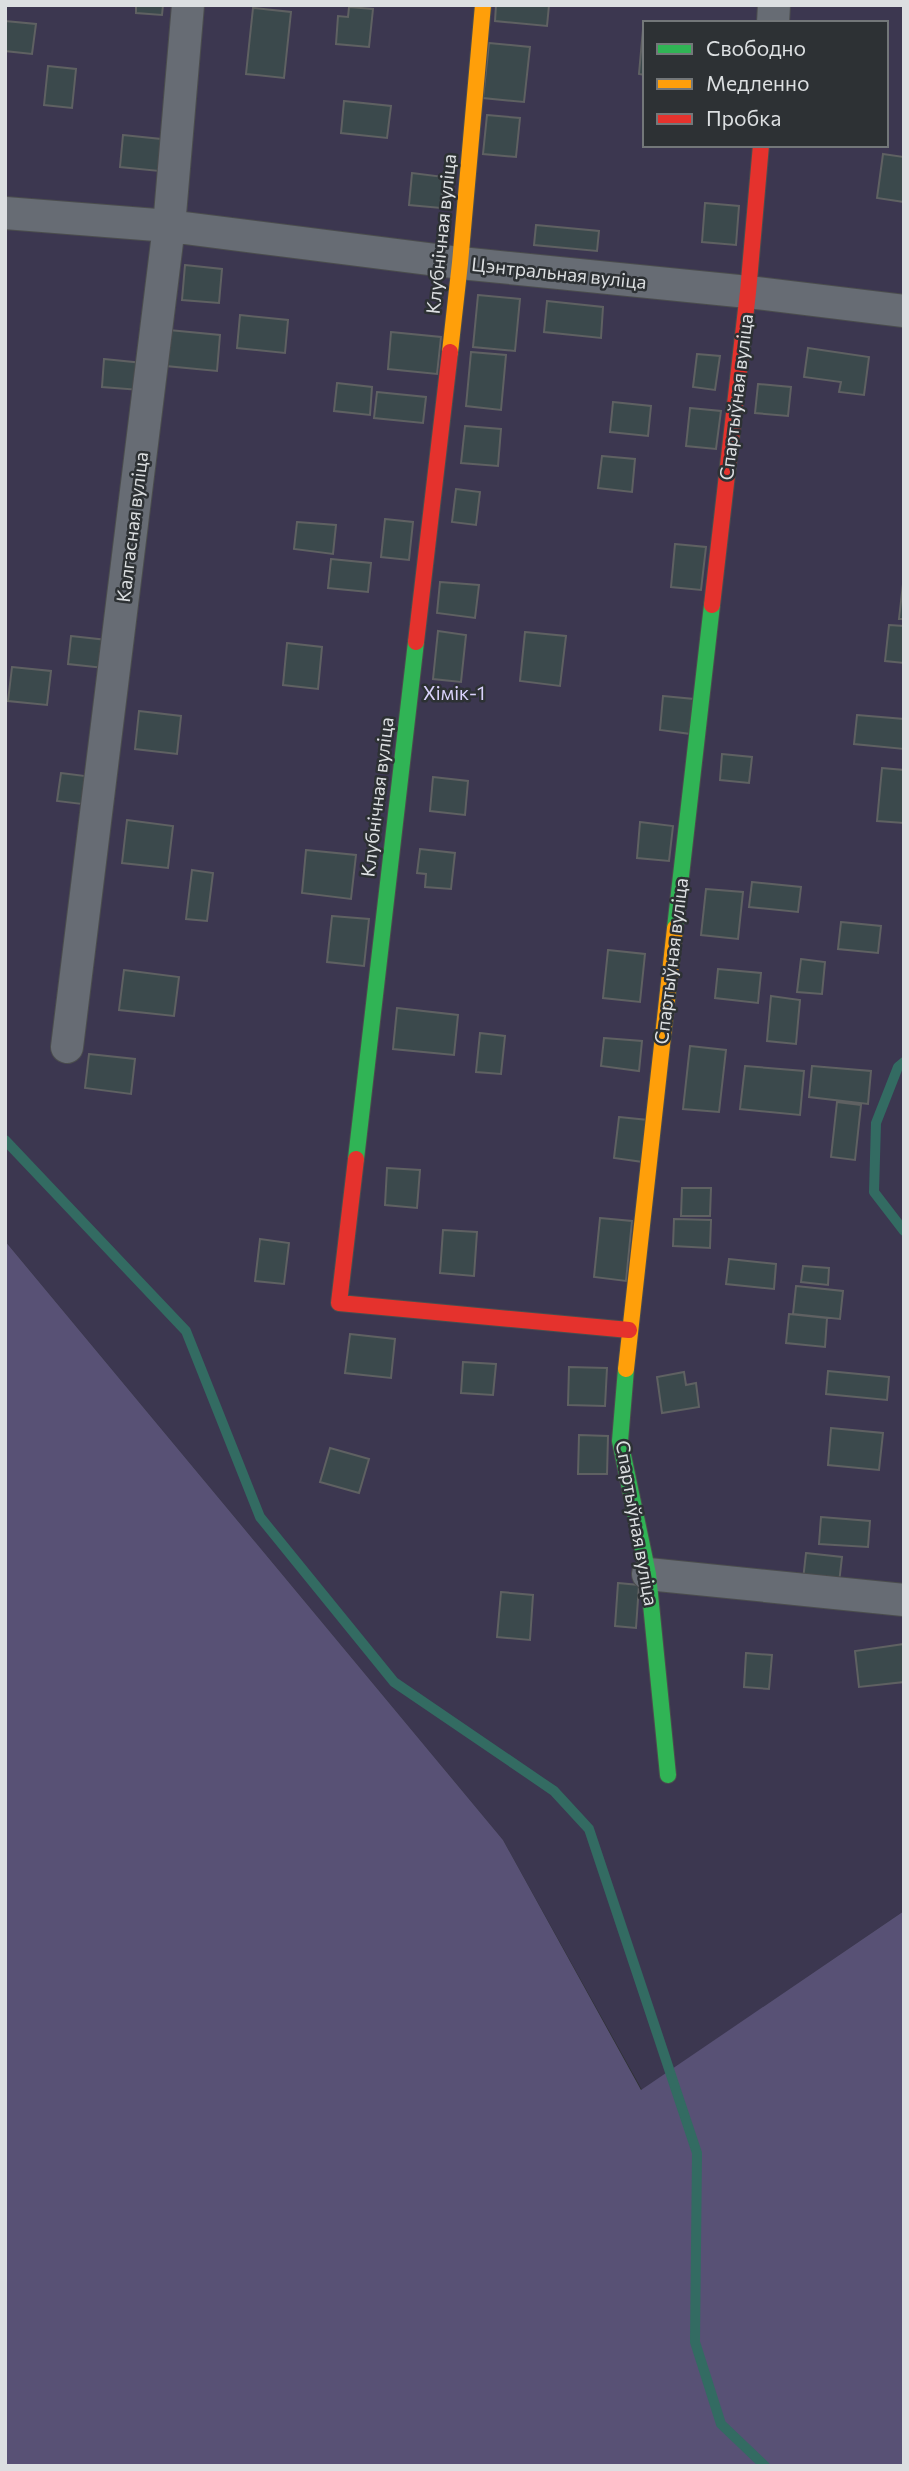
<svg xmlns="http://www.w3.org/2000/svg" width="909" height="2471" viewBox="0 0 909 2471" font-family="Commissioner,sans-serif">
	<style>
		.green { fill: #3c3750; fill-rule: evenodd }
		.forest { fill: #585175 }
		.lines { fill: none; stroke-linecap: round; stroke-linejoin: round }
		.stream { stroke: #336b62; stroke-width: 10 }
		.building { fill: #3b494c; stroke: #5f6162; stroke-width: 2 }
		.street-casing { stroke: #4b4d4e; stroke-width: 34 }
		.fast-casing { stroke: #4b4d4e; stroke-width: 18 }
		.slow-casing { stroke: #4b4d4e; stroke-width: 18 }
		.jam-casing { stroke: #4b4d4e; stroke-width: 18 }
		.street { stroke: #676c74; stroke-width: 32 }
		.fast { stroke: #30b455; stroke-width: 16 }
		.slow { stroke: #ff9f0a; stroke-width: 16 }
		.jam { stroke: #e5322d; stroke-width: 16 }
		.labels { text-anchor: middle; stroke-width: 5; stroke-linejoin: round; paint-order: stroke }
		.street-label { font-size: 19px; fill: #dcdfe1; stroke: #2d3134 }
		.park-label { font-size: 19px; fill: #dad2fc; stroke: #2d3134 }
	</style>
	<rect width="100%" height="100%" fill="#2e3133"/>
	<path class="green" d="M 5,5 L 904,5 L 904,1911 L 642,2090 L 503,1840 L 5,1241 ZM 645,23 L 886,23 L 886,145 L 645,145 Z"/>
	<path class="forest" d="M 5,1241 L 503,1840 L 641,2090 L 904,1911 L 904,2466 L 5,2466 Z"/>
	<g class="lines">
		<path class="stream" d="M 904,1062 L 898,1067 L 876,1123 L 874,1192 L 904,1231
			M 5,1140 L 186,1331 L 260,1517 L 394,1682 L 554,1791 L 589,1829 L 697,2153 L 695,2342 L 721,2424 L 765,2466"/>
	</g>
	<path class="building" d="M 136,5 L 163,5 L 162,15 L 136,13 Z
		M 496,5 L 549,5 L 547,26 L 495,21 Z
		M 349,7 L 373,9 L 369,47 L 336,44 L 338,16 L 348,17 Z
		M 253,8 L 291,12 L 284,78 L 246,74 Z
		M 5,21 L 36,24 L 32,54 L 5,51 Z
		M 643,29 L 645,29 L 645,75 L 639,74 Z
		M 489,43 L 530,47 L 524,102 L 483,98 Z
		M 48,66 L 76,69 L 72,108 L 44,105 Z
		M 344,101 L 391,106 L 387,138 L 341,133 Z
		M 487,115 L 520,118 L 516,157 L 483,154 Z
		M 123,135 L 161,139 L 159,171 L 120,167 Z
		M 883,154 L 904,157 L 904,202 L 877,198 Z
		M 412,173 L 444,177 L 441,208 L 409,205 Z
		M 705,203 L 739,206 L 736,245 L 702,242 Z
		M 536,225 L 599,231 L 597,251 L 534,245 Z
		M 185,265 L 222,269 L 219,303 L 182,300 Z
		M 478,295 L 520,299 L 515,351 L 473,347 Z
		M 547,301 L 603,307 L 601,338 L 544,332 Z
		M 240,315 L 288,320 L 285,353 L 237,348 Z
		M 169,330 L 220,335 L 217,371 L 166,366 Z
		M 391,332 L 441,337 L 437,374 L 388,369 Z
		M 808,348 L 869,357 L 864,395 L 839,392 L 841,382 L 804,377 Z
		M 471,352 L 506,355 L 501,410 L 466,406 Z
		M 697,354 L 720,356 L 715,390 L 693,387 Z
		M 104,359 L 143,363 L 140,390 L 102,387 Z
		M 337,383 L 372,387 L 370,415 L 334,411 Z
		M 758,384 L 791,387 L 788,416 L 755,413 Z
		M 377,392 L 426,397 L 423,423 L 374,418 Z
		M 613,402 L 651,406 L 648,436 L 610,432 Z
		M 690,408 L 721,411 L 716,449 L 686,446 Z
		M 465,426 L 501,429 L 498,466 L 461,463 Z
		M 602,456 L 635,459 L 632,492 L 598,488 Z
		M 456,489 L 480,492 L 476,525 L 452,522 Z
		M 385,519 L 413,522 L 409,560 L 381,557 Z
		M 297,522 L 336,525 L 333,554 L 294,549 Z
		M 675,544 L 706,547 L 701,590 L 671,587 Z
		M 331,559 L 371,563 L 368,592 L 328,588 Z
		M 904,575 L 904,619 L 899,619 Z
		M 440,582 L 479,585 L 475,618 L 437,613 Z
		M 889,625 L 904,626 L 904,663 L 885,661 Z
		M 438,631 L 466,635 L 461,682 L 433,679 Z
		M 525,632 L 566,636 L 560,686 L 520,681 Z
		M 71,636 L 107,640 L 104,668 L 68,664 Z
		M 287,643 L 322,647 L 318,689 L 283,685 Z
		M 12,667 L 51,671 L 47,705 L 8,701 Z
		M 663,696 L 694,699 L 691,734 L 660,730 Z
		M 139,711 L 181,716 L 177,754 L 135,749 Z
		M 857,715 L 904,719 L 904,749 L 854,744 Z
		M 722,754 L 752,757 L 749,783 L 720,780 Z
		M 882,768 L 904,770 L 904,823 L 877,821 Z
		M 61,773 L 93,777 L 90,805 L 57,801 Z
		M 433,777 L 468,781 L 465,815 L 430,811 Z
		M 127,820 L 173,826 L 168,868 L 122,863 Z
		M 640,822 L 673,826 L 669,861 L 637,858 Z
		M 420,849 L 455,853 L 451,889 L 425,887 L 426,874 L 417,873 Z
		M 306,850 L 356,855 L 351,899 L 302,893 Z
		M 192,870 L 213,873 L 207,921 L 186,919 Z
		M 752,882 L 801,887 L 798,912 L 749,907 Z
		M 706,889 L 743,892 L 738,939 L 701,935 Z
		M 332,916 L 369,919 L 364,966 L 327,962 Z
		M 841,922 L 881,926 L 878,953 L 838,949 Z
		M 608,950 L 645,954 L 640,1002 L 603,998 Z
		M 801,959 L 825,962 L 822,994 L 797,992 Z
		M 718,969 L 761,973 L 758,1003 L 715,998 Z
		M 124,970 L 179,977 L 174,1016 L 119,1010 Z
		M 771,996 L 800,1000 L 796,1044 L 767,1041 Z
		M 397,1008 L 458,1015 L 454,1055 L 393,1049 Z
		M 480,1033 L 505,1036 L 501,1074 L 476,1072 Z
		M 604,1038 L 642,1041 L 639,1071 L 601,1066 Z
		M 690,1046 L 726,1050 L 719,1112 L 683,1109 Z
		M 89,1054 L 135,1059 L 131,1094 L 85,1088 Z
		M 745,1066 L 804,1071 L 800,1115 L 740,1109 Z
		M 812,1066 L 871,1071 L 868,1104 L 809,1097 Z
		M 837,1102 L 861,1105 L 855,1160 L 831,1157 Z
		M 619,1117 L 648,1120 L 643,1162 L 614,1158 Z
		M 387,1168 L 420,1170 L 417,1208 L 385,1205 Z
		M 682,1188 L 711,1188 L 710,1216 L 681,1216 Z
		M 600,1218 L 632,1221 L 626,1281 L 594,1277 Z
		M 674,1219 L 711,1220 L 710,1248 L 673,1246 Z
		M 443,1230 L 477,1232 L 474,1276 L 440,1273 Z
		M 260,1239 L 289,1243 L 284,1284 L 255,1281 Z
		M 729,1259 L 776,1264 L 774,1289 L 726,1284 Z
		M 803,1266 L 829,1268 L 828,1285 L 801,1282 Z
		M 796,1286 L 843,1291 L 840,1319 L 793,1314 Z
		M 789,1314 L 827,1318 L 825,1347 L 786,1343 Z
		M 350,1334 L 395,1339 L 391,1378 L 345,1373 Z
		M 463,1362 L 496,1364 L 493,1395 L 461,1393 Z
		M 569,1367 L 607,1368 L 605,1406 L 568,1405 Z
		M 828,1371 L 889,1377 L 887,1400 L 826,1394 Z
		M 684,1372 L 686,1385 L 696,1383 L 699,1407 L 662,1413 L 657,1377 Z
		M 831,1428 L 883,1433 L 879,1470 L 828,1465 Z
		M 579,1435 L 608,1436 L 607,1474 L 578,1474 Z
		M 330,1448 L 369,1459 L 359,1493 L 320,1482 Z
		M 821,1517 L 870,1521 L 868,1547 L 819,1544 Z
		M 806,1553 L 842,1557 L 839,1583 L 803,1580 Z
		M 618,1583 L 639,1585 L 636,1628 L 615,1626 Z
		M 501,1592 L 533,1595 L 530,1640 L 497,1637 Z
		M 904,1644 L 904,1682 L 859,1687 L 855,1651 Z
		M 746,1653 L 772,1655 L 769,1689 L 744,1687 Z"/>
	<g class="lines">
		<g class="street-casing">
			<path id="street" d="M 773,23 L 774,5
				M 5,213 L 169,226 L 460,263 L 748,292 L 904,311
				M 67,1047 L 169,226 L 188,5
				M 648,1574 L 904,1600"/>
		</g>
		<g class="fast-casing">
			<path id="fast" d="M 675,928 L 712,605
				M 356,1159 L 416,642
				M 626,1369 L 620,1441 L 648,1574 L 668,1775"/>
		</g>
		<g class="slow-casing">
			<path id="slow" d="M 450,352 L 460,263 L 483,5
				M 626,1369 L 675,928"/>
		</g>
		<g class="jam-casing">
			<path id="jam" d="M 712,605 L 748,292 L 761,145
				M 416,642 L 450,352
				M 356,1159 L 339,1303 L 629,1330"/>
		</g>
		<use href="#street" class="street"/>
		<use href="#fast" class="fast"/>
		<use href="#slow" class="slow"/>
		<use href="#jam" class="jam"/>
	</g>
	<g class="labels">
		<g class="street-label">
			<text transform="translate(441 234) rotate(-84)" y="7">Клубнічная вуліца</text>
			<text transform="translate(559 273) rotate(6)" y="7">Цэнтральная вуліца</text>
			<text transform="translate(736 397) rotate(-83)" y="7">Спартыўная вуліца</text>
			<text transform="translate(132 527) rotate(-83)" y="7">Калгасная вуліца</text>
			<text transform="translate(377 797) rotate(-83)" y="7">Клубнічная вуліца</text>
			<text transform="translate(671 961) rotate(-83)" y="7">Спартыўная вуліца</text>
			<text transform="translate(637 1523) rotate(80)" y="7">Спартыўная вуліца</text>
		</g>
		<g class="park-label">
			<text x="454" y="700">Хімік-1</text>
		</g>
	</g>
	<rect width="909" height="2471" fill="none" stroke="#dcdfe1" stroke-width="14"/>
	<rect x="643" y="21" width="245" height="126" fill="#2d3134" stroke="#737779" stroke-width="2"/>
	<rect x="657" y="44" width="35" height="10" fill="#30b455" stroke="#737779" stroke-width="2"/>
	<text x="706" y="56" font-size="21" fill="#dcdfe1">Свободно</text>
	<rect x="657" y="79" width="35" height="10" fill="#ff9f0a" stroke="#737779" stroke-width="2"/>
	<text x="706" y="91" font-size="21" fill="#dcdfe1">Медленно</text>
	<rect x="657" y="114" width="35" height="10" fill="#e5322d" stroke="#737779" stroke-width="2"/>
	<text x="706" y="126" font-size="21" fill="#dcdfe1">Пробка</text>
</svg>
